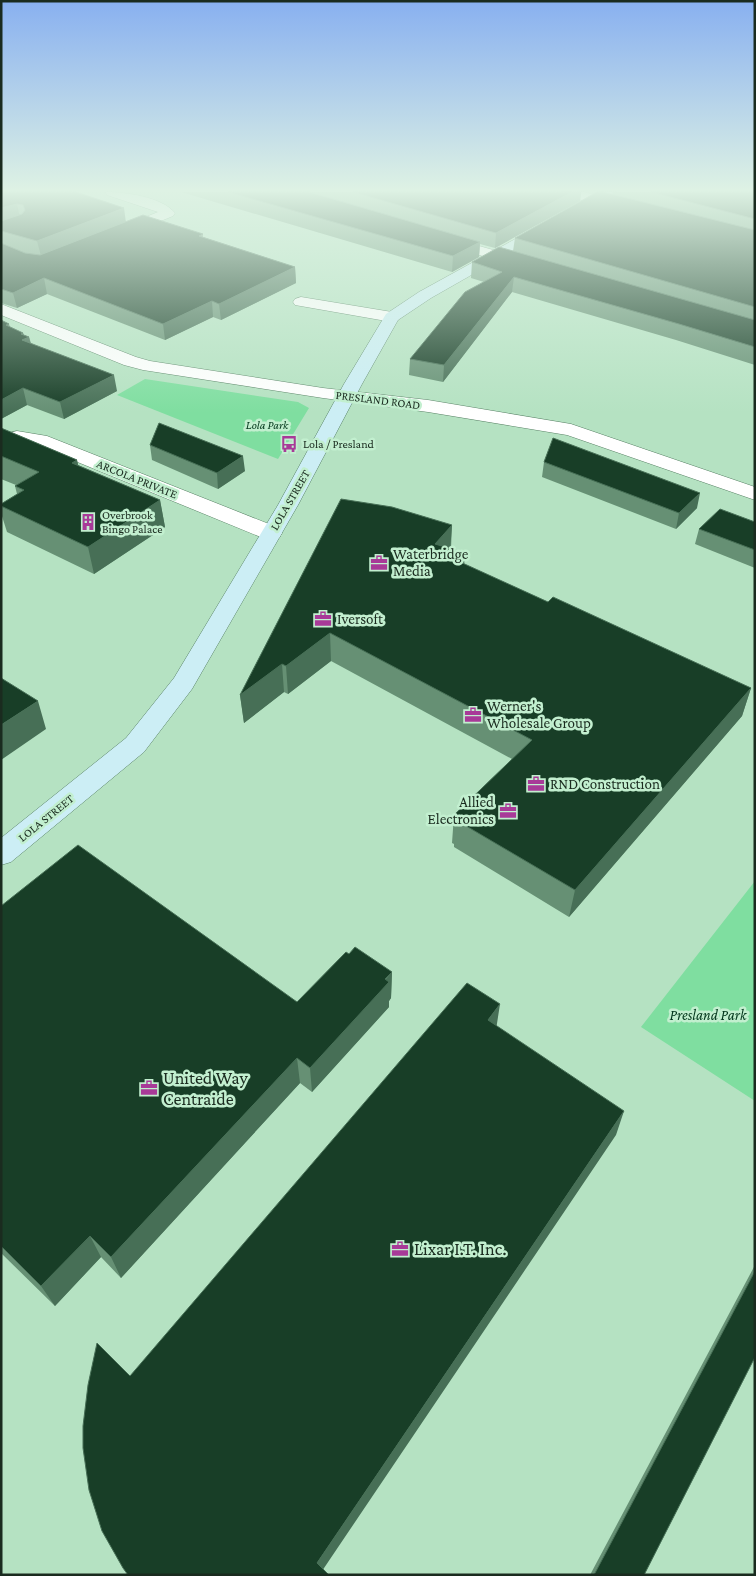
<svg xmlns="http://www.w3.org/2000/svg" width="756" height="1576" viewBox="0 0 756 1576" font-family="'Crimson Pro',serif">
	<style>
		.green { fill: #7fdea0 }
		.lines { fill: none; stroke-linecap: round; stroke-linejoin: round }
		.street-casing { stroke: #588165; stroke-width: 1 }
		.secondary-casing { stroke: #588165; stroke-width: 1 }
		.street { fill: #fff; fill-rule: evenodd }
		.secondary { fill: #cceef5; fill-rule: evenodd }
		.wall { fill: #669074 }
		.shaded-wall { fill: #476f56 }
		.building { fill: #183e27; stroke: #476f56 }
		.labels { text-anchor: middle; stroke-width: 5; stroke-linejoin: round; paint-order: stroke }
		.far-street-label { font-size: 12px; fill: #1a2b1f; stroke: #c2efcf }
		.far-park-label { font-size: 12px; font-style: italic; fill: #02361b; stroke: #c2efcf }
		.far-poi-label { font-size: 12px; fill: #1a2b1f; stroke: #c2efcf; text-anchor: start }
		.poi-label { font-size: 15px; fill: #1a2b1f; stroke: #c2efcf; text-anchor: start }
		.park-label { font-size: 15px; font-style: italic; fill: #02361b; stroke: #c2efcf }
		.near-poi-label { font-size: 18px; fill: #1a2b1f; stroke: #c2efcf; text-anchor: start }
	</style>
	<rect width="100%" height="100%" fill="#b5e2c2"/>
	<path class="green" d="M 145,379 L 298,402 L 309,408 L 278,459 L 117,395 Z
		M 755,881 L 755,1101 L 641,1027 Z"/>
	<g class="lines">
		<g class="street-casing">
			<path id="street" d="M 106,192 C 125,192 162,197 175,213 L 173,216 L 124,236 L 114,236 L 112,233 L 114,230 L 158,212 L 107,195 Z
				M 562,192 L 584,192 L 629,204 L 631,207 L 624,211 L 563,195 Z
				M 444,236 L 528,260 L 531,263 L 528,266 L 523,268 L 439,243 L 437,240 L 439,237 Z
				M 301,297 L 392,312 L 398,314 L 400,317 L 398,320 L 392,322 L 295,305 L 293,302 L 295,299 Z
				M 1,304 L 136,357 L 150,361 L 323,388 L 428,400 L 571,424 L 755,487 L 755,500 L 567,435 L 428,412 L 323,398 L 143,370 L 124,365 L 1,315 Z
				M 17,431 L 47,436 L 279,528 L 282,533 L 279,538 L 271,539 L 263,538 L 36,445 L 17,443 L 1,447 L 1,435 Z"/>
		</g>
		<g class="secondary-casing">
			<path id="secondary" d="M 601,192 L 617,192 L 431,298 L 398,320 L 362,384 L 298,505 L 192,689 L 144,752 L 11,862 L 1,865 L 1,838 L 126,738 L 174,678 L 278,505 L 344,384 L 386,314 L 419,292 Z"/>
		</g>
		<use href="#street" class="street"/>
		<use href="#secondary" class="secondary"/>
	</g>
	<path class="wall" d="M 1,192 L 83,194 L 126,221 L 203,234 L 203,237 L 295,267 L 296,283 L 221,320 L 213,317 L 165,340 L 47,294 L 17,308 L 1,303 Z
		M 181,192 L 581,192 L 580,201 L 495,248 L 480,244 L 479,257 L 452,272 Z
		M 613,192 L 755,192 L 755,365 L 676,340 L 512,292 L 443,382 L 409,375 L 410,359 L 484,282 L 471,278 L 472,262 L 513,251 L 515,238 L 612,195 Z
		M 1,320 L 9,324 L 10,327 L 23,333 L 24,335 L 29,337 L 31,343 L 117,391 L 64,419 L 27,405 L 1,419 Z
		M 1,428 L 77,460 L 78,465 L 160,500 L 165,527 L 94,574 L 7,532 L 1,513 L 1,504 L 17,494 L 15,486 L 16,485 L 1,479 Z
		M 150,445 L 245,471 L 218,489 L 152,460 Z
		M 544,462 L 697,508 L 676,529 L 542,477 Z
		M 755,522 L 755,568 L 695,544 L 699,529 Z
		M 452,525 L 451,549 L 464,564 L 548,602 L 751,688 L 742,716 L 569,917 L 454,847 L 454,844 L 452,843 L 454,815 L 512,759 L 331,661 L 288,694 L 284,692 L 244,723 L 240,695 Z
		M 1,906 L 297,1002 L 349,954 L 392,972 L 391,998 L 389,1001 L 389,1007 L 312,1092 L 300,1083 L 121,1278 L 101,1257 L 55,1306 L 1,1253 Z
		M 755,1265 L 755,1357 L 644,1575 L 590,1575 Z"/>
	<path class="shaded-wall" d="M 572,192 L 581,192 L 580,201 L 495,248 L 496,233 Z
		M 17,204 L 20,218 L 1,224 L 1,208 Z
		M 124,208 L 126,223 L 41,256 L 37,241 Z
		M 480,242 L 479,257 L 452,272 L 453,256 Z
		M 295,267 L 296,283 L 221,320 L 219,304 Z
		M 514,277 L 512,292 L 443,382 L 444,365 Z
		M 44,278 L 47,294 L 17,308 L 13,293 Z
		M 212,301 L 213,317 L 165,340 L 163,324 Z
		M 23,333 L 25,339 L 29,337 L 33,354 L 26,357 L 21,334 Z
		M 114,375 L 117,391 L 64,419 L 60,402 Z
		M 23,388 L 27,405 L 1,419 L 1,400 Z
		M 243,456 L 245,471 L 218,489 L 217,473 Z
		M 77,460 L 83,486 L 72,463 Z
		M 700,493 L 697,508 L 676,529 L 679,513 Z
		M 160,500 L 165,527 L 94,574 L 88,547 Z
		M 452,525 L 450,552 L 435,544 Z
		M 465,553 L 463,580 L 458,561 Z
		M 330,633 L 331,661 L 288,694 L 286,666 Z
		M 282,664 L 284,692 L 244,723 L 240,695 Z
		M 751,688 L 742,716 L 569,917 L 575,890 Z
		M 38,701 L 46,729 L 1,760 L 1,725 Z
		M 392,972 L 391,998 L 389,1001 L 389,1007 L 312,1092 L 310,1068 Z
		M 500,1004 L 496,1030 L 488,1020 Z
		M 297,1058 L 300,1083 L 121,1278 L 111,1257 Z
		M 624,1111 L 616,1135 L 320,1574 L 317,1563 Z
		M 90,1236 L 101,1257 L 55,1306 L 41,1286 Z"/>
	<path class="building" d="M 1,192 L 76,192 L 124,208 L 37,241 L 1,231 L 1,221 L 22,214 L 25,210 L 23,205 L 17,204 L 1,208 Z
		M 228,192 L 309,192 L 480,242 L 453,256 Z
		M 353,192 L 572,192 L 496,233 Z
		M 597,192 L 603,192 L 755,230 L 755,307 L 515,238 Z
		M 651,192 L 755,192 L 755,219 Z
		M 143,215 L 203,234 L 199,236 L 295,267 L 219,304 L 212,301 L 163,324 L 44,278 L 13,293 L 1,289 L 1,243 L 25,253 L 40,255 Z
		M 499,247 L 755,320 L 755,347 L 679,324 L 514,277 L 444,365 L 410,359 L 465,292 L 502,272 L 472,262 Z
		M 1,320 L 9,324 L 6,325 L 23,333 L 21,334 L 29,337 L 22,340 L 114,375 L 60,402 L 23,388 L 1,400 Z
		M 159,423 L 243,456 L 217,473 L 150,445 Z
		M 1,428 L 77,460 L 72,463 L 160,500 L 88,547 L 1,506 L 1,504 L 24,490 L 15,486 L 39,472 L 1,456 Z
		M 553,438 L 700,493 L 679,513 L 544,462 Z
		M 341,499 L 392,507 L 452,525 L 435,544 L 465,553 L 458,561 L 548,602 L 553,597 L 751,688 L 575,890 L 456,820 L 458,818 L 454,815 L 532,740 L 330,633 L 286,666 L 282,664 L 240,695 Z
		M 720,509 L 755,522 L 755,550 L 699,529 Z
		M 1,678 L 38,701 L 1,725 Z
		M 78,845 L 297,1002 L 346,952 L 349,954 L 355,947 L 392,972 L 385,979 L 389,982 L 310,1068 L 297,1058 L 111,1257 L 90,1236 L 41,1286 L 1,1246 L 1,906 Z
		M 467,983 L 500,1004 L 488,1020 L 624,1111 L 317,1563 L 329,1575 L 128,1575 L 123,1568 L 102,1531 L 89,1490 L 83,1448 L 83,1426 L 88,1385 L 97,1343 L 130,1376 Z
		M 755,1271 L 755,1357 L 644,1575 L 594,1575 Z"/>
	<linearGradient id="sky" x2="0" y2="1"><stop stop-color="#88b0f0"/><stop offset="0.46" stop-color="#def2e4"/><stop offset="1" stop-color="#def2e4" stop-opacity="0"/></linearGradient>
	<rect width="756" height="413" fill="url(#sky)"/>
	<defs>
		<g id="bus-bare" transform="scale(1.35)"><path d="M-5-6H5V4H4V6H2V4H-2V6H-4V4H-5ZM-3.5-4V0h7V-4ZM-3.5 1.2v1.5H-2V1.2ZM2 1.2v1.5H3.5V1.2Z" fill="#a83a98" stroke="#c2efcf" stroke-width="2.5" paint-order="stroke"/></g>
		<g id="building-bare" transform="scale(1.35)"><path d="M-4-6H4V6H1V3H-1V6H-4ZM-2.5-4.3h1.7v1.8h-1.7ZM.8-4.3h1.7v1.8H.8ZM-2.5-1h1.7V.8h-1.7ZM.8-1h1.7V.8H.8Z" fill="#a83a98" stroke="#c2efcf" stroke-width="2.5" paint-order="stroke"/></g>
		<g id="office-bare" transform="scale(1.35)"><path d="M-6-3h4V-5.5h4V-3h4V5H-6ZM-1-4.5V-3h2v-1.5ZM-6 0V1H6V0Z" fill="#a83a98" stroke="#c2efcf" stroke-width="2.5" paint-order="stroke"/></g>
	</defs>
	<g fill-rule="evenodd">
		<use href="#bus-bare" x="289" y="444"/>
		<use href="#building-bare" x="88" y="522"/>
		<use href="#office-bare" x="379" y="563"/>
		<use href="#office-bare" x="323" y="619"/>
		<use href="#office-bare" x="473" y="715"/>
		<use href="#office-bare" x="536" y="784"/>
		<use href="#office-bare" x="508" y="811"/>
		<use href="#office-bare" x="149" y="1088"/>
		<use href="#office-bare" x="400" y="1249"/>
	</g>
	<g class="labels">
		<g class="far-street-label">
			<text transform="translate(378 400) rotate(7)" y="4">PRESLAND ROAD</text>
			<text transform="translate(137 479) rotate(22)" y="4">ARCOLA PRIVATE</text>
			<text transform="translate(290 500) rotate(-60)" y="4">LOLA STREET</text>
			<text transform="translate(46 818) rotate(-39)" y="4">LOLA STREET</text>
		</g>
		<g class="far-park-label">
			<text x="267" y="429">Lola Park</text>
		</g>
		<g class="far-poi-label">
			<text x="303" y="448">Lola / Presland</text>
			<text x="102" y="519">Overbrook<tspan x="102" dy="14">Bingo Palace</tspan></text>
		</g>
		<g class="poi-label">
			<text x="393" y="559">Waterbridge<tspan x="393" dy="17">Media</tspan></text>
			<text x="337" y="624">Iversoft</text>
			<text x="487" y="711">Werner's<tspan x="487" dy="17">Wholesale Group</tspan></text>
			<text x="550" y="789">RND Construction</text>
			<text x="494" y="807" text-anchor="end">Allied<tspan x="494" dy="17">Electronics</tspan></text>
		</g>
		<g class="park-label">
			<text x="708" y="1020">Presland Park</text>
		</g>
		<g class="near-poi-label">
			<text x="163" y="1084">United Way<tspan x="163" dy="21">Centraide</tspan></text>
			<text x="414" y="1255">Lixar I.T. Inc.</text>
		</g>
	</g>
	<rect width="756" height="1576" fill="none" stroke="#1a2b1f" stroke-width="5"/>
</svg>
